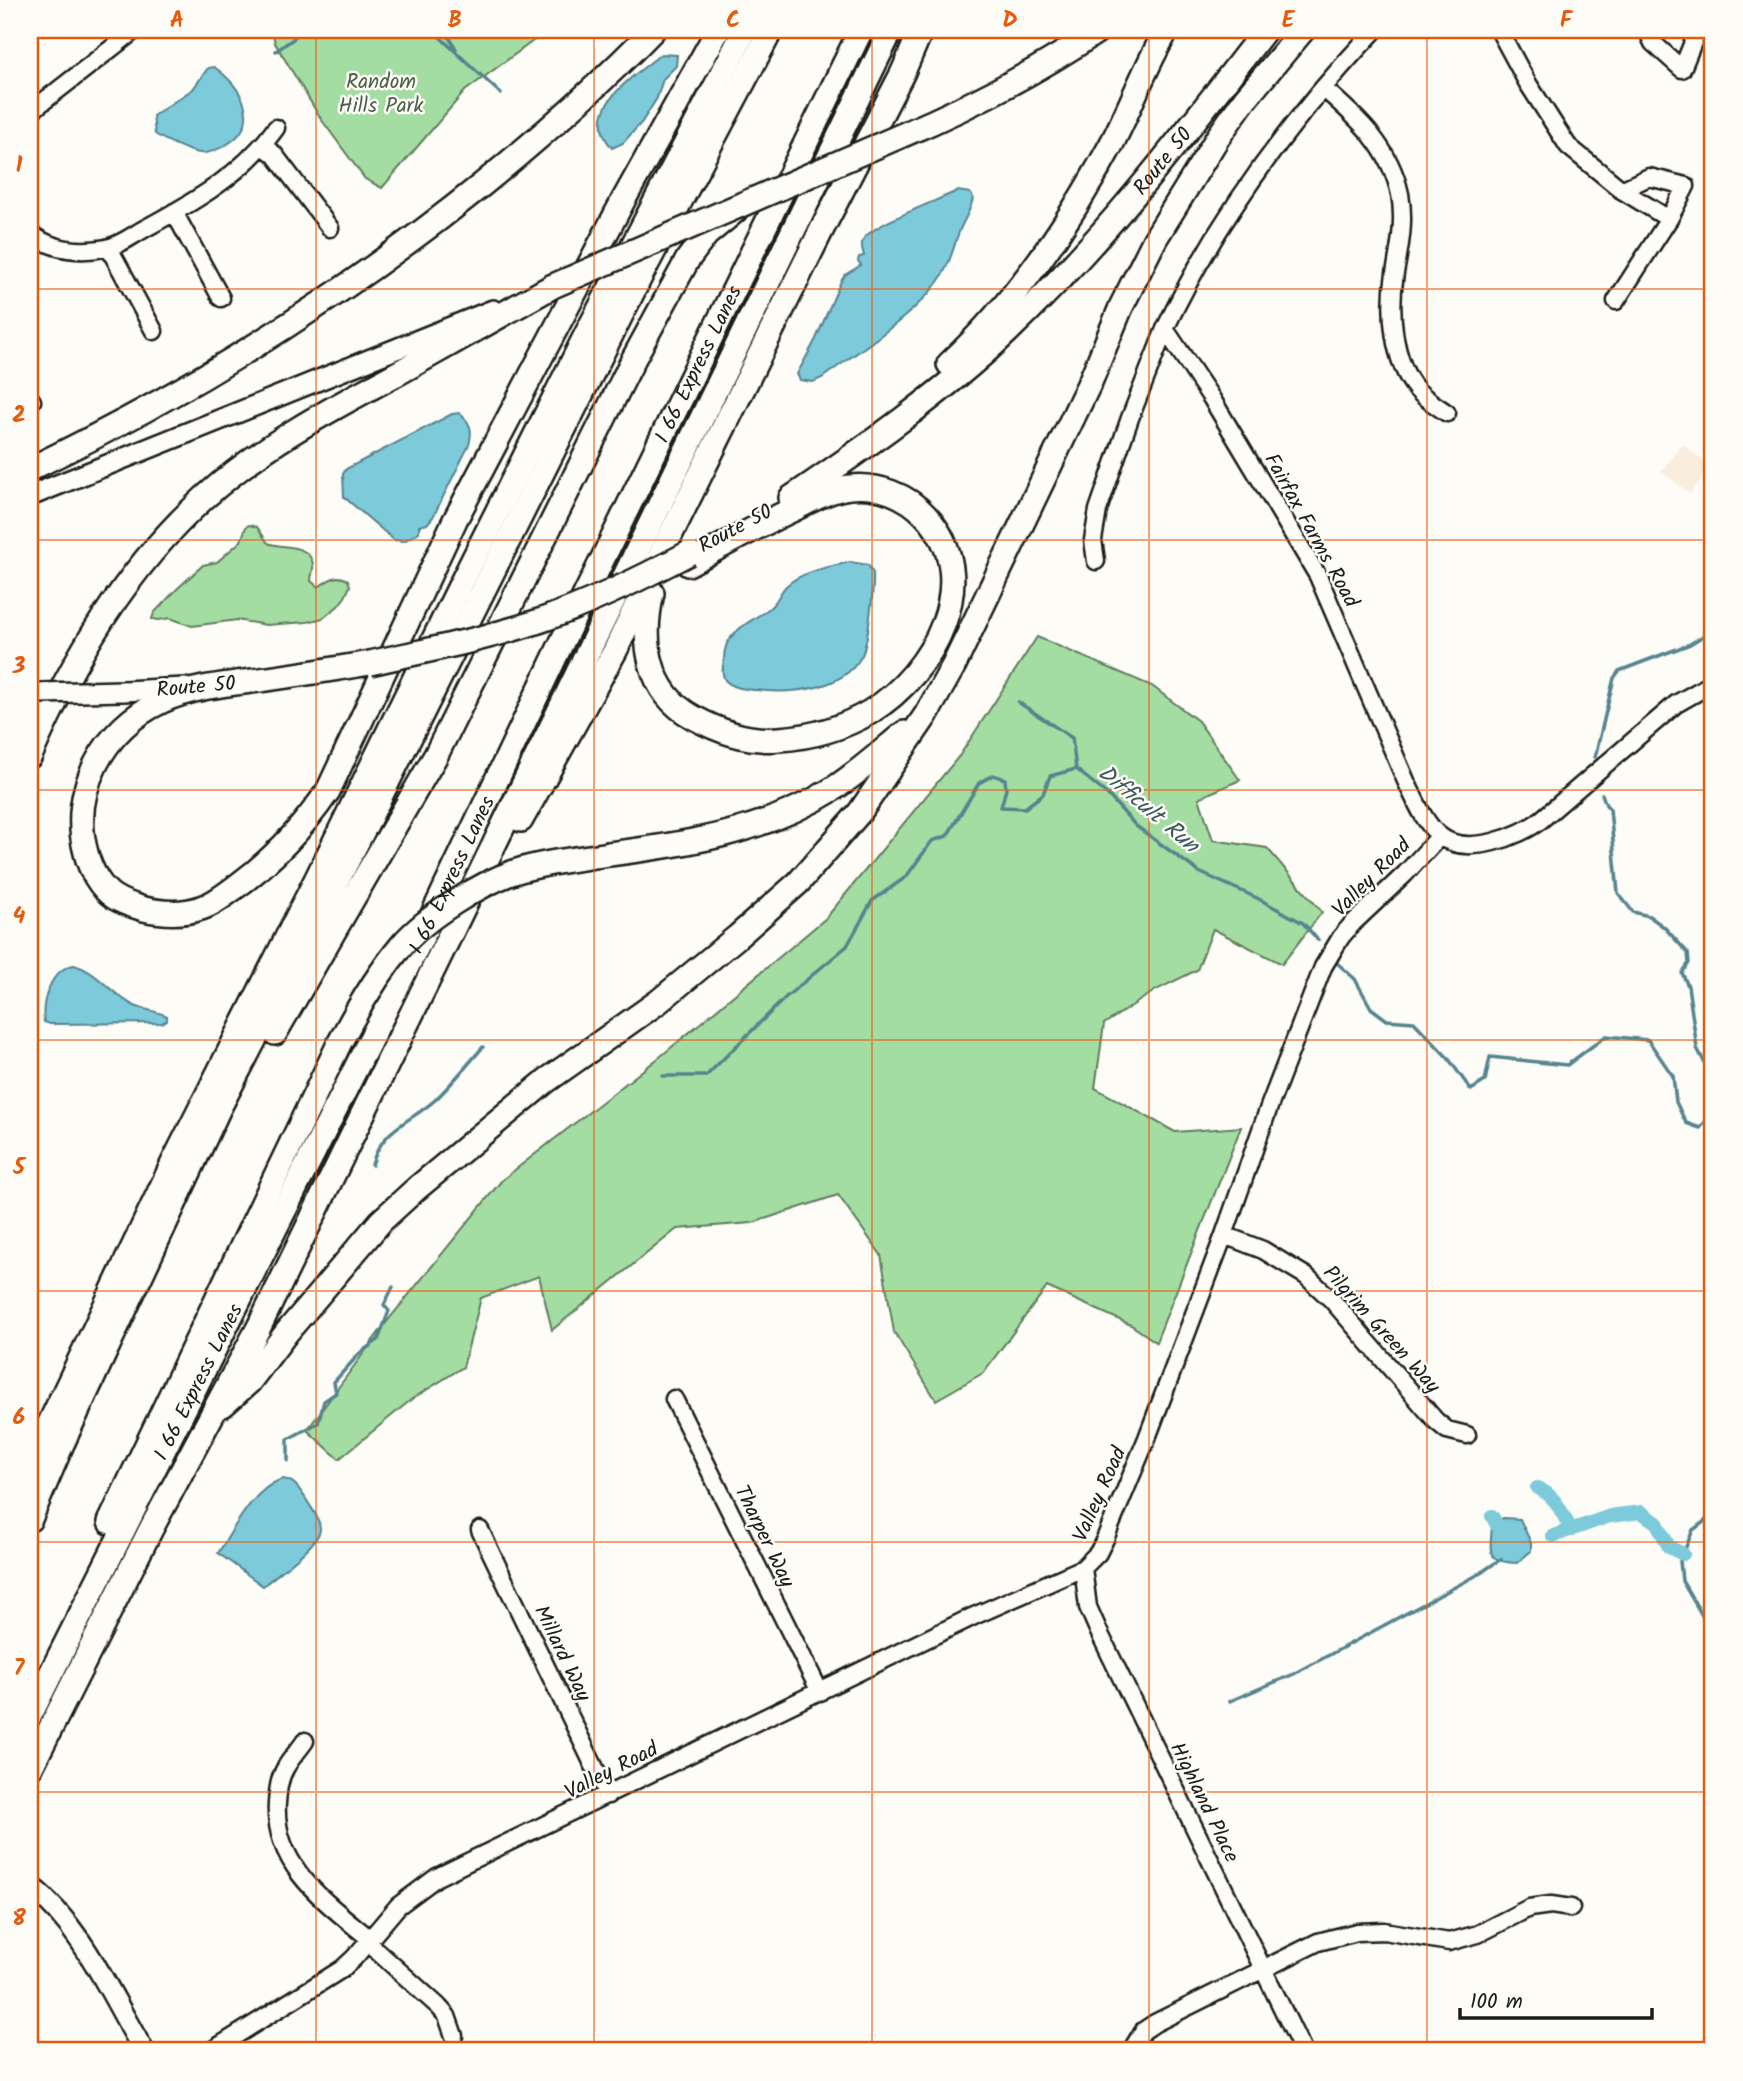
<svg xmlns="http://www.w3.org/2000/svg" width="1743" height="2081" viewBox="0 0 1743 2081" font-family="Kalam,sans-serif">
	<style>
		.built { fill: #f9eedd }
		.green { fill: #a4dda2; stroke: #607c5f; stroke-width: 2 }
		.water { fill: #7ccada; stroke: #56848e; stroke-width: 2 }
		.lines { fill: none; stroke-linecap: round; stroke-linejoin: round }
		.stream { stroke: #56848e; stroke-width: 3.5 }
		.canal { stroke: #7ccada; stroke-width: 14 }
		.minor-casing { stroke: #1c1c1c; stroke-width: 21 }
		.major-casing { stroke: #1c1c1c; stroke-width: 24 }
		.highway-casing { stroke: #1c1c1c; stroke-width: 28 }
		.minor { stroke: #fdfcf7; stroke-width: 16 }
		.major { stroke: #fdfcf7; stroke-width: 19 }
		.highway { stroke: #fdfcf7; stroke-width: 23 }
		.major-bridge-casing { stroke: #1c1c1c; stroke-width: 24; stroke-linecap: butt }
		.highway-bridge-casing { stroke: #1c1c1c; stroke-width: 28; stroke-linecap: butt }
		.major-bridge { stroke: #fdfcf7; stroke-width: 19 }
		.highway-bridge { stroke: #fdfcf7; stroke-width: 23 }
		.grid { fill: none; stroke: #e8590c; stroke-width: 2; stroke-opacity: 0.55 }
		.labels { text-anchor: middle; stroke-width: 5; stroke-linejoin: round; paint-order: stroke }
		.park-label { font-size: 21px; fill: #4c604b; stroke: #fdfcf7 }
		.street-label { font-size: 21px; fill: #1c1c1c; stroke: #fdfcf7 }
		.water-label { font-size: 23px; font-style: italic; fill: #3e595e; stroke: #fdfcf7 }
		.neatline { fill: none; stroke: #e8590c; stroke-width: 2.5 }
		.grid-label { font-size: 23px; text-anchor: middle; font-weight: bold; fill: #e8590c }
	</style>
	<rect width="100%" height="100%" fill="#fdfcf7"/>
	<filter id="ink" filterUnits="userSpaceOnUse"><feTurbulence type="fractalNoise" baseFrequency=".0143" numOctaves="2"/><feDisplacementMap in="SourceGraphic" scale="14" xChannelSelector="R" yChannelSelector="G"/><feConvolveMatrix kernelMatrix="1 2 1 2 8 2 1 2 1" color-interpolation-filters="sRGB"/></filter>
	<g filter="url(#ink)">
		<path class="built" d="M 1683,444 L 1711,467 L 1690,494 L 1661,471 Z"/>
		<path class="green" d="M 272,30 L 548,30 L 465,91 L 382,188 L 365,179 L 321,119 L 275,43 Z
			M 249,525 L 257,527 L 268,543 C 282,549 309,543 313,564 C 314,569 311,575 311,581 L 318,587 C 330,580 335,573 348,580 L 350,586 L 345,597 L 338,606 L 323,618 L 307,622 L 266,625 L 237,620 L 192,626 L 170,618 L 159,620 L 152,619 L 154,613 L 177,589 L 203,565 L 217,562 L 241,541 L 246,527 Z
			M 1037,637 L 1152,686 L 1198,721 L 1240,780 L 1199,798 L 1213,840 L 1267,848 L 1322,912 L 1282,964 L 1213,929 L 1197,970 L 1156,990 L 1104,1024 L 1095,1088 L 1175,1132 L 1241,1127 L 1156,1342 L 1131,1325 L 1047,1287 L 983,1373 L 936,1400 L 894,1332 L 881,1255 L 838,1195 L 752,1223 L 677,1229 L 552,1330 L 539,1276 L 481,1298 L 463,1367 L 412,1399 L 339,1459 L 307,1430 L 385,1324 L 502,1180 L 661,1056 L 826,918 L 960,755 Z"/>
		<path class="water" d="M 661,54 L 677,55 L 676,66 L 663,79 L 657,98 L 642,122 L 623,143 L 612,148 C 578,109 635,76 661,54 Z
			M 214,67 C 241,85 264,123 226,145 C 219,149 208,154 200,153 C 192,153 162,139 155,134 L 153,116 L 193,89 L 208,68 Z
			M 957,191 L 970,193 L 973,197 C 972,210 963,220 959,232 C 954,246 951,259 944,272 C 924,310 857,352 822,378 L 813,382 L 800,380 L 797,374 L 816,339 L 840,283 L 845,275 L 861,265 L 858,261 L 859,257 L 864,256 C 863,250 860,245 863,240 C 870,225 939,200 957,191 Z
			M 459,413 C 471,423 473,430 469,445 L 433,517 L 427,524 L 419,526 L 419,532 L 404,541 L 394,540 L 344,497 L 343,474 L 346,469 L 452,414 Z
			M 850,562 L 868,565 L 873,573 C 874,588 868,646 861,657 C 842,691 789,694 755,690 C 745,689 732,688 725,680 C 721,674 723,666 724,659 C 724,650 726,642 733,635 C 741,625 756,618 767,610 C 779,602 778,594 786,586 C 802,571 830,567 850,562 Z
			M 74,965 C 97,971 113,996 135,1006 C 145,1010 157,1011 167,1016 L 167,1020 L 162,1023 L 50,1024 L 44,1022 C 41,1001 51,969 74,965 Z
			M 282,1479 C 295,1480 299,1489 306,1499 C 311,1508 320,1518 320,1529 C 320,1544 276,1575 263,1586 L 218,1553 C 235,1527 252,1490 282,1479 Z
			M 1503,1518 L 1520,1519 L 1531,1543 L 1531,1551 L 1517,1563 C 1486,1562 1490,1553 1492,1526 Z"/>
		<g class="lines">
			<path class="stream" d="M 437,30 L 441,38 L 501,94
				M 445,30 L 456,49
				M 276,51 L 293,39 L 299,30
				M 1018,702 L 1072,738 L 1076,769 L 1108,795 L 1136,826 L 1199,872 L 1257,898 L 1303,923 L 1318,940
				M 1595,757 L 1614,678 L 1619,671 L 1690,644 L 1713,630
				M 1602,794 L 1606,805 L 1610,809 L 1618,893 L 1633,912 L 1649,916 L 1664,927 L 1688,953 L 1689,963 L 1682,973 L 1688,986 L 1697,1048 L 1713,1079
				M 1337,963 L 1355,979 L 1371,1008 L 1387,1020 L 1414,1022 L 1448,1058 L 1471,1090 L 1485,1081 L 1490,1057 L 1567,1065 L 1606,1036 L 1648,1040 L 1673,1076 L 1676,1102 L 1686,1123 L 1700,1128 L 1713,1113
				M 663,1076 L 706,1076 L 786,997 L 847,946 L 872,901 L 906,877 L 932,841 L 947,836 L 979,783 L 993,775 L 1005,779 L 1006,789 L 1001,807 L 1025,808 L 1043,794 L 1050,776 L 1076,769
				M 372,1165 C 381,1128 411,1122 435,1100 C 452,1084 467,1065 483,1047
				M 288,1461 L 288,1439 L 318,1423 L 324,1401 L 336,1393 L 334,1382 L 360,1353 L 378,1340 L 389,1311 L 384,1305 L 393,1287
				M 1713,1515 L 1693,1530 L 1680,1561 L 1682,1581 L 1713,1634
				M 1230,1701 L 1294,1674 L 1479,1574 L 1501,1559"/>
			<path class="canal" d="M 1537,1488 C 1556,1495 1562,1513 1571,1530
				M 1492,1516 L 1498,1527 L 1508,1537
				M 1553,1536 L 1610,1516 L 1641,1512 L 1657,1523 L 1669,1547 L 1683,1554"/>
			<g class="minor-casing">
				<path id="minor" d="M 1375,30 C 1292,118 1217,219 1165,329 L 1212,399 L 1318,576 L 1406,781 C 1415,799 1424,823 1440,836 C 1466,857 1520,837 1542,819 L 1676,704 L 1713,683
					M 1499,30 L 1527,82 L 1568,146 L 1623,191 L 1669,219 L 1616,301
					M 1647,30 L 1653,43 L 1682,69 L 1698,30
					M 1323,88 C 1358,118 1390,147 1400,194 C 1405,221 1400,246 1395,273 C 1389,309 1392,361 1417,390 C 1425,399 1437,406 1447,413
					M 30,112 L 135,30
					M 263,146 L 274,154 L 330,228
					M 1621,190 L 1649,177 L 1686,186 L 1669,219
					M 174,212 L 221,298
					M 30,233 C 52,250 79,253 106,248 C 119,246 133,235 144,229 C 194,202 242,175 276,128
					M 109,248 L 154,331
					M 30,398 L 32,401
					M 1096,561 L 1093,540 L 1098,510 L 1130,418 L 1165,329
					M 1224,1235 L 1263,1250 L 1306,1276 L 1331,1299 L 1436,1421 L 1447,1430 L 1467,1435
					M 674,1399 L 820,1692
					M 480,1530 L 608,1795
					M 1083,1568 L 1088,1607 L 1099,1632 L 1303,2051
					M 305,1741 C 299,1750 291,1758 286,1767 C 279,1778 278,1791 277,1803 C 273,1867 327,1903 370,1939
					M 367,1942 L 438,2006 L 447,2016 L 454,2036
					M 211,2051 L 342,1969 L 354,1958 L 398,1906 L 437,1877 L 974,1616 L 1083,1568 L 1098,1553 L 1105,1539 L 1147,1438 L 1224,1235 L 1269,1107 L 1323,967 L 1341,937 L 1353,923 L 1405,874 L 1440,836
					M 1131,2051 L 1143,2031 L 1155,2023 L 1318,1942 L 1357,1932 L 1384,1931 L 1449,1942 L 1478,1934 L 1529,1908 L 1551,1905 L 1571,1908"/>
			</g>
			<g class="major-casing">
				<path id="major" d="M 30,496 L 493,310
					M 123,691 L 185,688
					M 30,1885 C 84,1929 109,1993 144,2051"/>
			</g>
			<g class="highway-casing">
				<g id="highway">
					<path d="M 898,137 C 969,107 1036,73 1099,30"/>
					<path d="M 949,364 C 1016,302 1068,225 1111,145 C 1131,107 1145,66 1167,30"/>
					<path d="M 30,469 C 194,390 342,298 483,184 C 543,135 600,85 653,30"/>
					<path id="s1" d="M 791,498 C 863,449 943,393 1006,333 C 1103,241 1184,135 1265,30"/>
					<path d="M 652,593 C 641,640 647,692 693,717 C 720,732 748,742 779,739 C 810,737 843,728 870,712 C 933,674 985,579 926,516 C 907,495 878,484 850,487 C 831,489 813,499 796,508 C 759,525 724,545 688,564"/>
					<path d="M 370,663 C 334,669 297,675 260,680 C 227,684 193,687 162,701 C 104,728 69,791 86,853 C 90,869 100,888 114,897 C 123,903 134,906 144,909 C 162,913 184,914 201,908 C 214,904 226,894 237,886 C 274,859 302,829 328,791 L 455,520 L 624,199 L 718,30"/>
					<path d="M 30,756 C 72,660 126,569 204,498 C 262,445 331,409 400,372 C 451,343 502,315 553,286"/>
					<path d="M 521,820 L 615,651 L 663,550 L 822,229 L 903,72 L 921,30"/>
					<path d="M 609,854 C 688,844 765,832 833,789 C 858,773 881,752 904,733"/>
					<path d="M 275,1033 L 436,755 L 634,358 L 688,259 L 706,235 L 735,211"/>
					<path d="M 223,1405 L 249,1382 L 287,1332 L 381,1221 L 416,1189 L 546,1081 L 658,1002 L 737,937 L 798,883 L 860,812 L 926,715 L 953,667 L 1091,380 L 1121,307 L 1155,239 L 1218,137 L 1245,99 L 1303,30"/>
					<path d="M 30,1465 L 174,1161 L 317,878 L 461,584 L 586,335 L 745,30"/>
					<path d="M 30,1519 L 62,1444 L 219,1108 L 370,817 L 640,277 L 771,30"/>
					<path d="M 110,1522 L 339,1044"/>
					<path id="s2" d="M 30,1715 L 425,931 L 563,640 L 861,30"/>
					<path d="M 30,1769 L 151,1529 L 259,1327 L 891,30"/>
				</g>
			</g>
			<use href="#minor" class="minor"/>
			<use href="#major" class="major"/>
			<use href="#highway" class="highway"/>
			<g class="major-bridge-casing">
				<path id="major-bridge" d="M 40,693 L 123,691"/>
			</g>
			<g class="highway-bridge-casing">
				<path id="highway-bridge" d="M 553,286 L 898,137
					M 370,663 C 428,650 487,639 542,620 C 593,602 642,578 689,553
					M 339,1044 C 357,1009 377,975 402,945 C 426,917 480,884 514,872 C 545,862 578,859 609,854"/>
			</g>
			<use href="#major-bridge" class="major-bridge"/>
			<use href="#highway-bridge" class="highway-bridge"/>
		</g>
	</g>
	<path class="grid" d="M 316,30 L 316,2051M 594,30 L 594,2051M 872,30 L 872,2051M 1149,30 L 1149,2051M 1427,30 L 1427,2051M 30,289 L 1713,289M 30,540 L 1713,540M 30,790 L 1713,790M 30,1040 L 1713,1040M 30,1291 L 1713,1291M 30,1542 L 1713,1542M 30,1792 L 1713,1792"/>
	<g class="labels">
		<g class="park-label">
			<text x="381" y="88">Random<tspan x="381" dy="24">Hills Park</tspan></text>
		</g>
		<g class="street-label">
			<text dy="7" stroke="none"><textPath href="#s1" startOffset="504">Route 50</textPath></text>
			<text dy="7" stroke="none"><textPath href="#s2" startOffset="1507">I 66 Express Lanes</textPath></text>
			<text transform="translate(735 528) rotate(-28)" y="7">Route 50</text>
			<text transform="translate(1312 530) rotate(61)" y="7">Fairfax Farms Road</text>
			<text transform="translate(196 686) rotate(-5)" y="7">Route 50</text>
			<text dy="7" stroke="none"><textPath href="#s2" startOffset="940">I 66 Express Lanes</textPath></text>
			<text transform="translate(1371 877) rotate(-45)" y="7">Valley Road</text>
			<text transform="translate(1382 1329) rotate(48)" y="7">Pilgrim Green Way</text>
			<text dy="7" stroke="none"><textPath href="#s2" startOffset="373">I 66 Express Lanes</textPath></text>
			<text transform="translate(1099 1494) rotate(-66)" y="7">Valley Road</text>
			<text transform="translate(765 1536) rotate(64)" y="7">Tharper Way</text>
			<text transform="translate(563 1653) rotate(64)" y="7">Millard Way</text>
			<text transform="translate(611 1770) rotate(-27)" y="7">Valley Road</text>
			<text transform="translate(1205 1802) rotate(64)" y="7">Highland Place</text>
		</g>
		<g class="water-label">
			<text transform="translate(1149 808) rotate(40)" y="8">Difficult Run</text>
		</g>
	</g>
	<rect width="1743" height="2081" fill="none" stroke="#fdfcf7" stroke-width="77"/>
	<path d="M1460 2008v10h192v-10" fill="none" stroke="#1c1c1c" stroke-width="3.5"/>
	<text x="1470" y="2008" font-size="21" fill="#1c1c1c" stroke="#fdfcf7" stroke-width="5" paint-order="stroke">100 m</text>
	<rect x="38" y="38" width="1666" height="2004" class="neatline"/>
	<g class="grid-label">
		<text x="177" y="27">A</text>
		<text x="455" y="27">B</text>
		<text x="733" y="27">C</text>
		<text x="1010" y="27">D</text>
		<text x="1288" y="27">E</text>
		<text x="1566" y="27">F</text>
		<text x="19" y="172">1</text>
		<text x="19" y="422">2</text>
		<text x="19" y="673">3</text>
		<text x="19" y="923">4</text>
		<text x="19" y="1174">5</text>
		<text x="19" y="1424">6</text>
		<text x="19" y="1675">7</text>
		<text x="19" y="1925">8</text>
	</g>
</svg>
